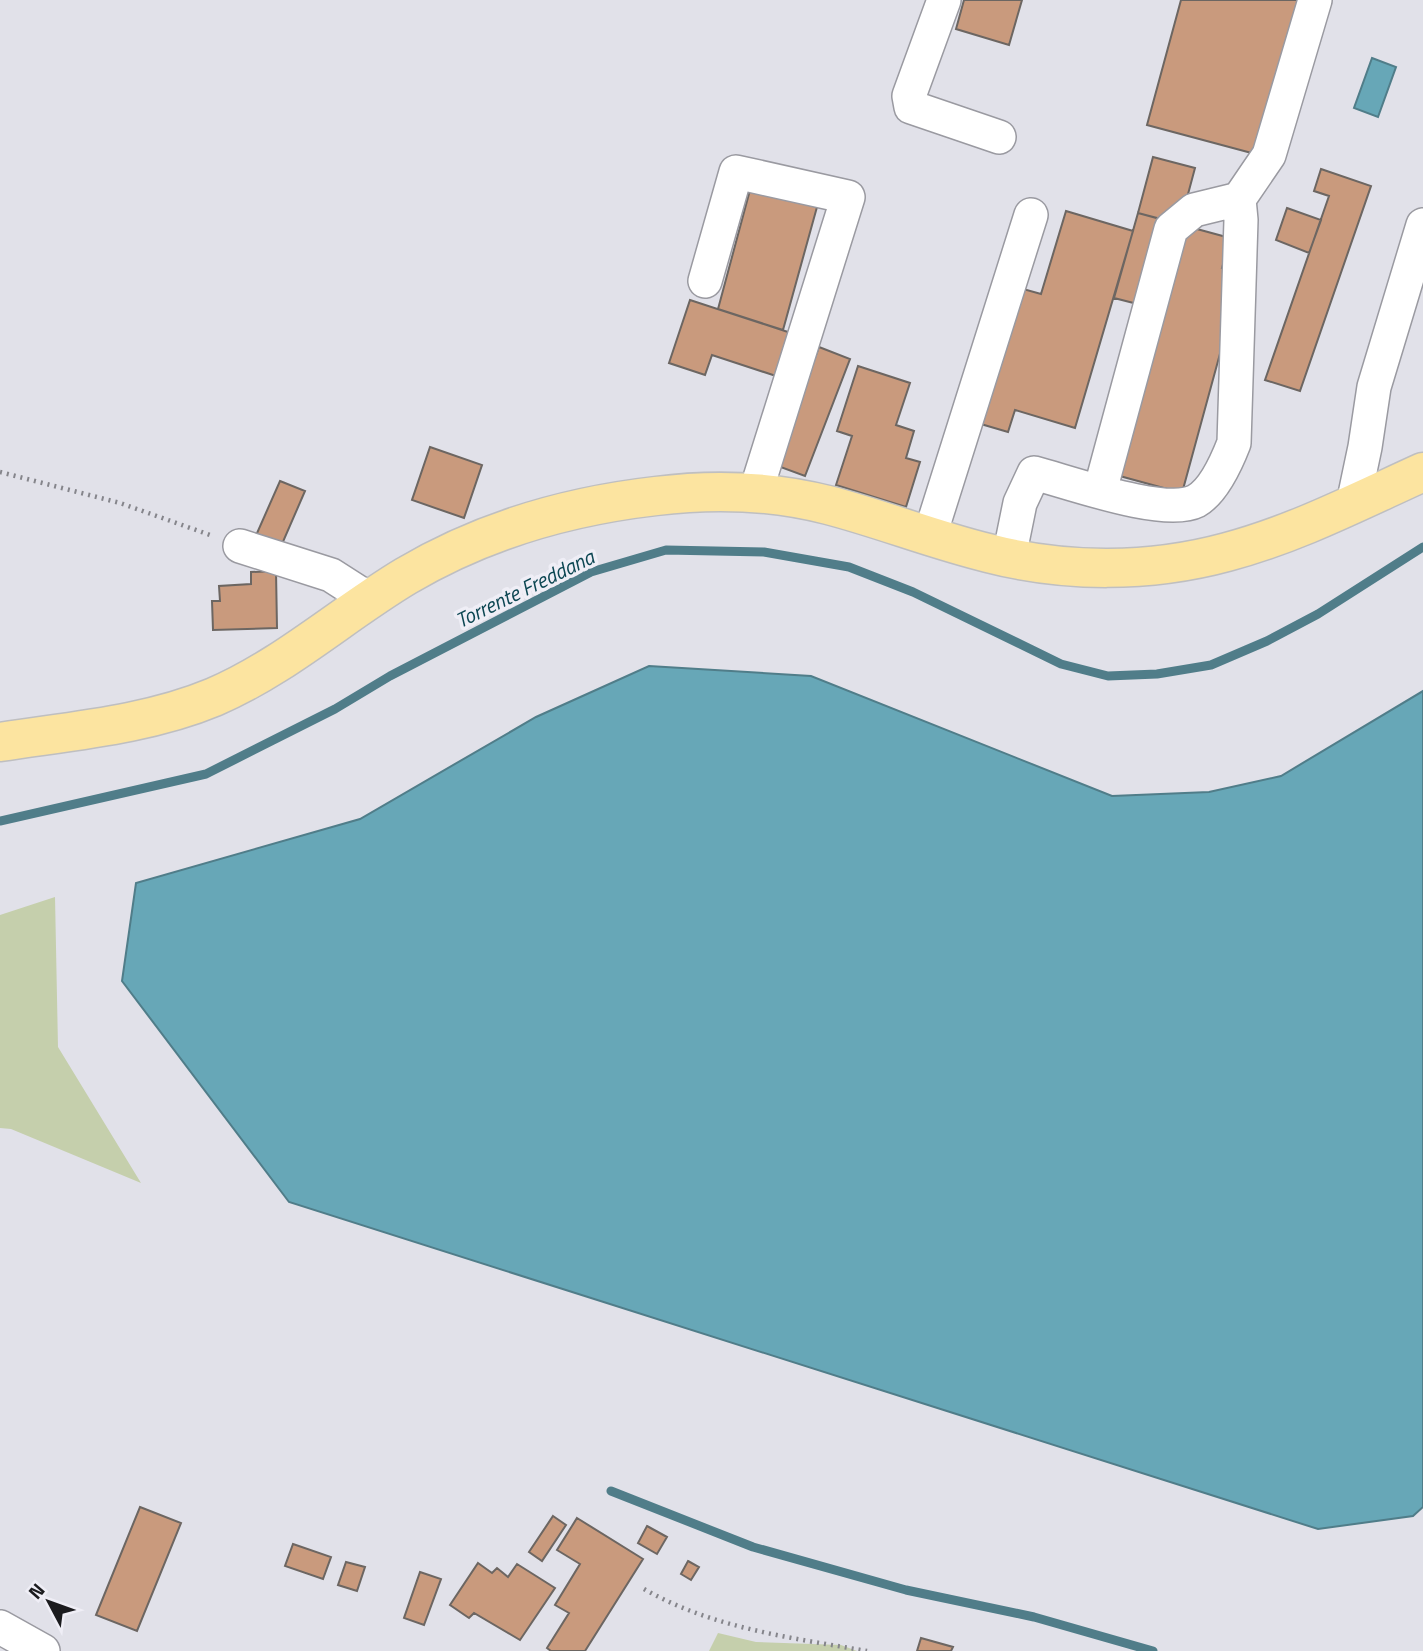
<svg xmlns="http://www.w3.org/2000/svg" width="1423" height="1651" viewBox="0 0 1423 1651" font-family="'Titillium Web',sans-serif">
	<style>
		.green { fill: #c5cfac }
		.water { fill: #67a7b7; stroke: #507d89; stroke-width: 2 }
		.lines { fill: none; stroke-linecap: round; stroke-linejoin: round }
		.stream { stroke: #507d89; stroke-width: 9 }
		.building { fill: #c99a7d; stroke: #6c6662; stroke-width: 2 }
		.minor-casing { stroke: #9a9aa1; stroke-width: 36 }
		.major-casing { stroke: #bfbfc0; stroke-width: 41 }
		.path { stroke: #85858b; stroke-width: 4.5; stroke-dasharray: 2 5; stroke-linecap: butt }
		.minor { stroke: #fff; stroke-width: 33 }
		.major { stroke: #fce4a0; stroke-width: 38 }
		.labels { text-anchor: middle; stroke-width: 7; stroke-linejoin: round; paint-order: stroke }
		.water-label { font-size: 21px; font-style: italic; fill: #0c4652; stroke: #efeef6 }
	</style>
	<rect width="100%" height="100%" fill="#e1e1e9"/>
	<path class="green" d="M 55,897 L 58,1047 L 141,1183 L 11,1129 L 0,1128 L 0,915 Z
		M 718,1633 L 756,1642 L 841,1645 L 857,1651 L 709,1651 Z"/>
	<path class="water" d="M 1372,58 L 1396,67 L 1378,117 L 1354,108 Z
		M 649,666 L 811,676 L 1112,796 L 1209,792 L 1281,776 L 1423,691 L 1423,1507 L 1413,1516 L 1318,1529 L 289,1202 L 122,981 L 136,883 L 360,819 L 536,717 Z"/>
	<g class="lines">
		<path class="stream" d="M 0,821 L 206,774 L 335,709 L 390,676 L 591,572 L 666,550 L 764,552 L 849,567 L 913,592 L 1061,664 L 1108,676 L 1157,674 L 1211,665 L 1267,641 L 1318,614 L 1423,547
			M 611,1491 L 753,1547 L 906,1590 L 1034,1617 L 1153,1651"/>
	</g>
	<path class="building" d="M 964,0 L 1022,0 L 1009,45 L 956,29 Z
		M 1181,0 L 1301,0 L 1259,155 L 1147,125 Z
		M 1153,157 L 1195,168 L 1180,224 L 1138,213 Z
		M 1321,169 L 1371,186 L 1300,391 L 1265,380 L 1329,196 L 1314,191 Z
		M 750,190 L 817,207 L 783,330 L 718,309 Z
		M 1287,208 L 1321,220 L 1309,253 L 1276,240 Z
		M 1066,211 L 1133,231 L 1075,428 L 1015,410 L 1008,432 L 957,417 L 998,282 L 1041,294 Z
		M 1138,213 L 1230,238 L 1222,268 L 1242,273 L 1182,493 L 1116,475 L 1161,310 L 1114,298 Z
		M 690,300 L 794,334 L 779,377 L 712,355 L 705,375 L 669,363 Z
		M 819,347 L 850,359 L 805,476 L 775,465 Z
		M 858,366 L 910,383 L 896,425 L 914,431 L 906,458 L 920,462 L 906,507 L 836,485 L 852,436 L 837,431 Z
		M 430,447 L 482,465 L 464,518 L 412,500 Z
		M 280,481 L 305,491 L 279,551 L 254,540 Z
		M 276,571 L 277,628 L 213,630 L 212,601 L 220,601 L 219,586 L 251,584 L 251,572 Z
		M 140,1507 L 181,1523 L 137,1631 L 96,1615 Z
		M 553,1516 L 566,1525 L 542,1561 L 529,1552 Z
		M 577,1518 L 643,1559 L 585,1651 L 551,1651 L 547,1648 L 569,1613 L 555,1605 L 580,1564 L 557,1550 Z
		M 647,1526 L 667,1537 L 657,1554 L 638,1543 Z
		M 293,1544 L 331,1557 L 323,1579 L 285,1566 Z
		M 688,1561 L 699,1567 L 691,1580 L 681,1574 Z
		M 346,1562 L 365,1567 L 357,1591 L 338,1585 Z
		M 478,1563 L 492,1573 L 497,1568 L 508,1577 L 517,1564 L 555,1588 L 520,1640 L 474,1613 L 469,1618 L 450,1605 Z
		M 420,1572 L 441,1579 L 424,1625 L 404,1618 Z
		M 921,1638 L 953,1647 L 951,1651 L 917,1651 Z"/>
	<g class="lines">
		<g class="minor-casing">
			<path id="minor" d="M 944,0 L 909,96 L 911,107 L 999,137
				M 705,281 L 736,172 L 848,197 L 755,494
				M 1100,491 L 1171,229 L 1194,210 L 1239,199
				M 1353,504 L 1365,447 L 1374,387 L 1423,225
				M 930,535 L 1031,215
				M 240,546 L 331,575 L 370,600
				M 1009,557 L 1020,503 L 1034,473 C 1069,482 1165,517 1196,501 C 1214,491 1227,461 1234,443 L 1241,220 L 1239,199 L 1269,155 L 1315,0
				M 0,1627 L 43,1651"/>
		</g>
		<g class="major-casing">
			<path id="major" d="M 0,742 C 71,731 147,725 214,697 C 284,667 341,615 406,576 C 482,531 568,506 656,496 C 712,489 773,491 828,505 C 882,519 934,540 988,553 C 1065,573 1150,573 1227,552 C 1295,534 1359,501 1423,472"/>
		</g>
		<path class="path" d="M 0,472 L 120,503 L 213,536
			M 644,1589 C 712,1628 792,1638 867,1651"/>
		<use href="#minor" class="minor"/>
		<use href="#major" class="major"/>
	</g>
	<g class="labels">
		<g class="water-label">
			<text transform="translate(525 589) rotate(-26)" y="7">Torrente Freddana</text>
		</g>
	</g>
	<g transform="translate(49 1602) rotate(311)" stroke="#efeef6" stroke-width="5" paint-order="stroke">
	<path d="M0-5L12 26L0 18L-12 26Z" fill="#1b1b1e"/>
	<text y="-10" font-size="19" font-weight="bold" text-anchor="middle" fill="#1b1b1e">N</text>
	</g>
</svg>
